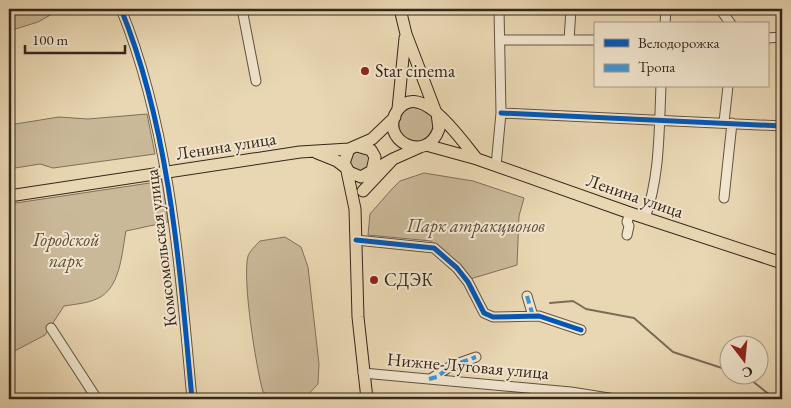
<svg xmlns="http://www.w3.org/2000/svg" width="791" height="408" viewBox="0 0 791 408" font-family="'EB Garamond',serif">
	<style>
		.green { fill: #cab999; stroke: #80705a }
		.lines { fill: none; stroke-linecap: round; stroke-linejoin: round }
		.stream { stroke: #7c6c57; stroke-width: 2 }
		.minor-casing { stroke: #625240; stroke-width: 11 }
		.major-casing { stroke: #35261a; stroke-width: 13 }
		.minor { stroke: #f1e5ce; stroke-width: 9 }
		.major { stroke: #e9d7b3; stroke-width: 11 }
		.quiet { stroke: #3e95d4; stroke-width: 4; stroke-dasharray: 8 4; stroke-linecap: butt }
		.cycleway-casing { stroke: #f1e5ce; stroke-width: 8 }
		.cycleway { stroke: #0057b8; stroke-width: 5 }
		.poi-dot { fill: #8f2418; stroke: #f1e5ce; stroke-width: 2 }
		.labels { text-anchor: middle; stroke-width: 4; stroke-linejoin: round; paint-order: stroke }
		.poi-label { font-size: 18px; fill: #35261a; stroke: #f1e5ce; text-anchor: start }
		.street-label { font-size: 18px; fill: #35261a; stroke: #f1e5ce }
		.park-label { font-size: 18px; font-style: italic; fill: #5a4b3a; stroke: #f1e5ce }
	</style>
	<rect width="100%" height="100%" fill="#e9d7b3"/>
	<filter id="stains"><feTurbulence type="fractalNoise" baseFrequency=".004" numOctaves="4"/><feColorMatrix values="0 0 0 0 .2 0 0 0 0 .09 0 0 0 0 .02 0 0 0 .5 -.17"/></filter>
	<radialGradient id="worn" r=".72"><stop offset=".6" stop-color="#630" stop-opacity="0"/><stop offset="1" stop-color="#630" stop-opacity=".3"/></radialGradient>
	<path class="green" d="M 9,9 L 61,9 L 38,22 L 9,31 Z
		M399 124a17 17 0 1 1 34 0a17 17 0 1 1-34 0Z
		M 147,114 L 155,154 L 53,168 L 40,164 L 9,169 L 9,125 L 59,117 L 88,119 Z
		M 356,151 L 366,153 L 370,159 L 369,166 L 361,172 L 351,169 L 348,158 Z
		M 424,173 L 473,181 L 524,198 L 519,216 L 517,265 L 470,279 L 431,241 L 368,235 L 370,214 L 391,190 L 400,181 Z
		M 163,181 L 168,222 L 126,231 C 122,251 121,283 102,296 C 92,303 76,304 64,306 L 45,335 L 9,354 L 9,204 Z
		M 285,237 L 301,247 L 308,267 L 319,364 L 318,384 L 304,399 L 276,399 L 263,392 C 256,367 242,279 248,256 C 250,251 256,245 260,241 Z"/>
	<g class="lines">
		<path class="stream" d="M 550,303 L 573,301 L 586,309 L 634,318 L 673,352 L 728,370
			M 746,376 L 775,399"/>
		<g class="minor-casing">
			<path id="minor" d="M 121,9 C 170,129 180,271 192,399
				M 242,9 L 256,81
				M 720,9 L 731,24
				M 665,24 L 666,9
				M 767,38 L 782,37
				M 500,40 L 595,40
				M 569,40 L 571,9
				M 501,113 L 782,126
				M 724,122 L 728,86
				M 496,166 L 501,113 L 499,9
				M 724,198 L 732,123
				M 645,218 C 660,177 659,130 661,86
				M 627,235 L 629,226 L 627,222 L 630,213
				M 356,240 L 434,248 L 457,268 L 468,282 L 484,313 L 493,317 L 539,316 L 581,330
				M 527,296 L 533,316
				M 51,328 L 97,399
				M 363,373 L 571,392 L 615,399
				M 432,378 L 451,366 L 476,357"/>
		</g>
		<g class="major-casing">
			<path id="major" d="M 400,9 L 406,34 L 435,110
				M 398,109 L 405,38
				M 437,113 L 439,129 C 426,166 378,139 397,111 C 420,77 463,143 477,159
				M 426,145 L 477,159 L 630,213 L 782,263
				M 357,146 L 371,150 L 375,157 L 372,171
				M 317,153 L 337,161 L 346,168
				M 393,159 L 361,177 L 349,172 L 344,163 L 349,149 L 372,139 L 395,117
				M 347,171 L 355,209 L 358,317 L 367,399
				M 363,191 L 393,159 L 420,147
				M 9,196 L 300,152 L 349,149"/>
		</g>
		<use href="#minor" class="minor"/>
		<use href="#major" class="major"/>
		<path class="quiet" d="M 527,296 L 533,316
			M 429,379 L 437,377 L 451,366 L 476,357"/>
		<g class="cycleway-casing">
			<path id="cycleway" d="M 121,9 C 170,129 180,271 192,399
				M 501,113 L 782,126
				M 356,240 L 434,248 L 457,268 L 468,282 L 484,313 L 493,317 L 539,316 L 581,330"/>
		</g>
		<use href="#cycleway" class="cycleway"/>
	</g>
	<g class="poi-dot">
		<circle cx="365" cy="71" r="5"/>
		<circle cx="374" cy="280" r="5"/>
	</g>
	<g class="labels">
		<g class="poi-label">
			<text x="375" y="77">Star cinema</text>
			<text x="384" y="286">СДЭК</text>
		</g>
		<g class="street-label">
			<text transform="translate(226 146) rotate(-9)" y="6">Ленина улица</text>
			<text transform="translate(635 196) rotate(19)" y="6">Ленина улица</text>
			<text transform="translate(161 248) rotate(-97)" y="6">Комсомольская улица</text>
			<text transform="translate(468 366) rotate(5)" y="6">Нижне-Луговая улица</text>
		</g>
		<g class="park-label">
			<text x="476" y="232">Парк атракционов</text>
			<text x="66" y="246">Городской<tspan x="66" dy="21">парк</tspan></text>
		</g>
	</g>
	<rect width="791" height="408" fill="none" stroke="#e9d7b3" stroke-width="30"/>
	<rect x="10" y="10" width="771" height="388" fill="none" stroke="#35261a" stroke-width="2.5"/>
	<rect x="15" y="15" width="761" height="378" fill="none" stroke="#35261a"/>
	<rect x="594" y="22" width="175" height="65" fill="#f1e5ce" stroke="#a69986"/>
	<rect x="604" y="39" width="25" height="8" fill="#0057b8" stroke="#a69986"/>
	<text x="638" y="48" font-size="15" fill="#35261a">Велодорожка</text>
	<rect x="604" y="64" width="25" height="8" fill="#3e95d4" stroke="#a69986"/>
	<text x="638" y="72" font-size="15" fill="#35261a">Тропа</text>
	<g transform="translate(744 360) rotate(164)"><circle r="24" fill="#f1e5ce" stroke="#a69986"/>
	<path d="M0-4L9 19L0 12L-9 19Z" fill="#8f2418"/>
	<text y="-8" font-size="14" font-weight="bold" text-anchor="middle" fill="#35261a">С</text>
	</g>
	<path d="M25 45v8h100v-8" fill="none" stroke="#35261a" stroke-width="2.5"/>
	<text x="32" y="45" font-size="15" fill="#35261a" stroke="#f1e5ce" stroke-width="4" paint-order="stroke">100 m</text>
	<rect width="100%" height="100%" filter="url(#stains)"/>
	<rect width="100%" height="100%" fill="url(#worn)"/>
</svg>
